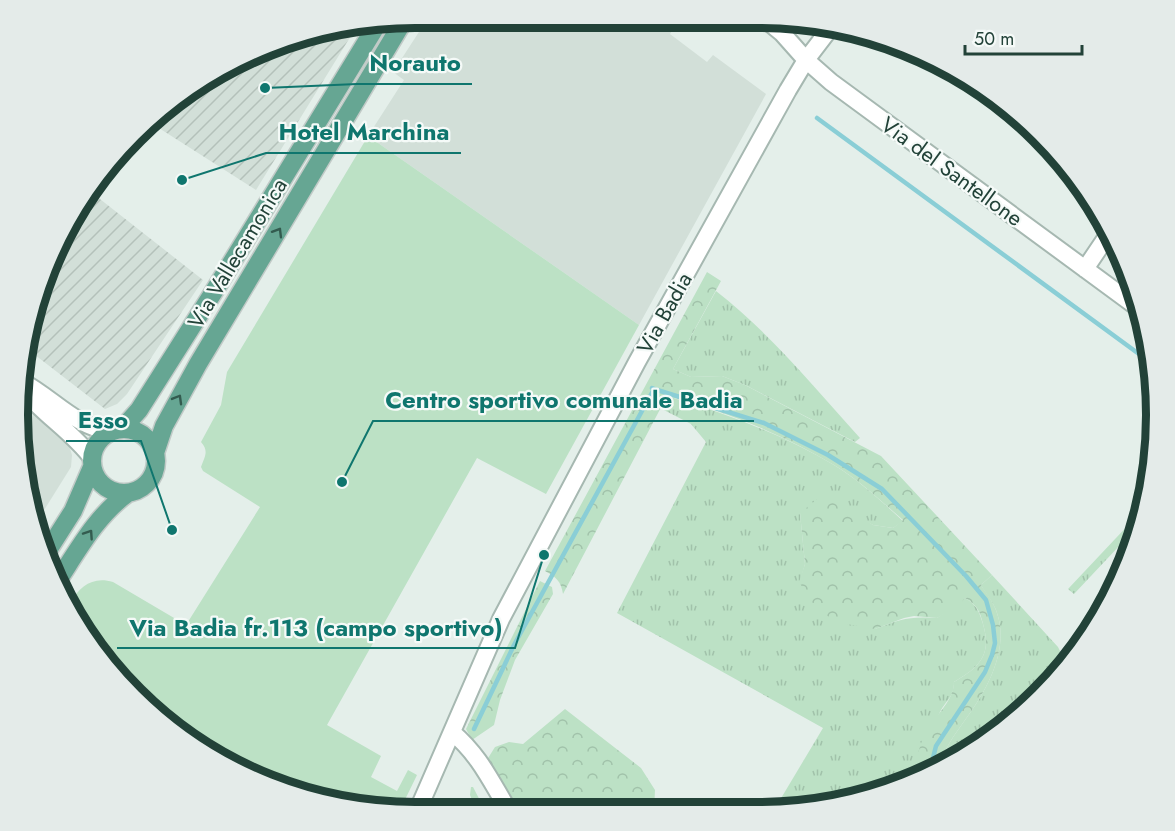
<svg xmlns="http://www.w3.org/2000/svg" width="1175" height="831" viewBox="0 0 1175 831" font-family="Jost,sans-serif">
	<style>
		.built { fill: #d2dfd8 }
		.industrial { fill: url(#industrial-furrows) }
		.grass { fill: url(#grass-tufts) }
		.forest { fill: url(#forest-crowns) }
		.garden { fill: #bce1c5 }
		.lines { fill: none; stroke-linecap: round; stroke-linejoin: round }
		.stream { stroke: #8aced6; stroke-width: 4.5 }
		.minor-casing { stroke: #a6b8b1; stroke-width: 20 }
		.major-casing { stroke: #c1cac7; stroke-width: 21 }
		.minor { stroke: #fff; stroke-width: 16 }
		.major { stroke: #66a693; stroke-width: 18 }
		.oneway { stroke: #335b4f }
		.labels { text-anchor: middle; stroke-width: 4.5; stroke-linejoin: round; paint-order: stroke }
		.street-label { font-size: 22px; fill: #224238; stroke: #f5faf8 }
		.rim { fill: none; stroke: #224238; stroke-width: 8 }
		.leader { fill: none; stroke: #0f766e; stroke-width: 2 }
		.callout-dot { fill: #0f766e; stroke: #f5faf8; stroke-width: 2 }
		.callout-label { font-size: 24px; text-anchor: middle; font-weight: bold; fill: #0f766e; stroke: #f5faf8; stroke-width: 4.5; stroke-linejoin: round; paint-order: stroke }
	</style>
	<defs>
		<pattern id="industrial-furrows" width="10" height="10" patternUnits="userSpaceOnUse" patternTransform="scale(1.5)"><rect width="10" height="10" fill="#d2dfd8"/><path d="M-1 1l2-2M0 10L10 0M9 11l2-2" fill="none" stroke="#b4c1ba"/></pattern>
		<pattern id="grass-tufts" width="24" height="20" patternUnits="userSpaceOnUse" patternTransform="scale(1.5)"><rect width="24" height="20" fill="#bce1c5"/><path d="M3 7l-1-3M5 7V3M7 7l1-3M15 17l-1-3M17 17v-4M19 17l1-3" fill="none" stroke="#a1c2aa"/></pattern>
		<pattern id="forest-crowns" width="20" height="18" patternUnits="userSpaceOnUse" patternTransform="scale(1.5)"><rect width="20" height="18" fill="#bce1c5"/><path d="M2 6a3 3 0 1 1 6 0M12 15a3 3 0 1 1 6 0" fill="none" stroke="#a1c2aa"/></pattern>
	</defs>
	<rect width="100%" height="100%" fill="#e4efea"/>
	<path class="built" d="M 428,18 L 672,23 L 675,25 L 670,34 L 707,62 L 713,55 L 766,94 L 639,325 L 368,136 L 404,80 L 393,72 Z
		M 21,404 L 67,439 L 72,455 L 71,467 L 36,523 L 21,467 Z"/>
	<path class="industrial" d="M 357,26 L 256,190 L 151,123 L 195,85 L 312,32 Z
		M 91,192 L 203,280 L 127,394 L 117,404 L 105,409 L 26,348 L 59,240 Z"/>
	<path class="grass" d="M 716,291 C 770,333 814,387 860,438 L 855,442 L 745,385 L 722,376 L 691,377 L 673,369 Z
		M 667,396 C 725,413 782,434 834,465 C 859,480 881,501 903,521 L 893,528 L 873,525 L 855,515 L 800,513 L 805,564 L 800,582 L 875,629 C 901,619 909,616 937,618 L 965,598 C 977,605 979,611 983,624 C 992,655 980,667 954,682 C 954,697 947,699 940,712 C 930,732 916,756 913,779 L 812,810 L 774,810 L 823,728 L 617,613 L 706,442 L 691,424 L 660,408 Z
		M 1132,521 L 1138,526 L 1074,594 L 1068,589 Z
		M 992,575 L 1058,647 L 1061,653 L 1057,666 L 1062,672 L 1021,715 L 938,770 C 944,747 957,732 970,713 C 989,686 1009,647 997,613 C 994,603 986,594 981,585 Z"/>
	<path class="forest" d="M 707,272 L 721,281 L 673,369 L 691,377 L 722,376 L 745,385 L 881,456 L 992,575 L 981,585 C 987,594 994,603 997,613 C 1009,647 989,686 970,713 C 957,732 944,747 938,770 L 913,779 C 915,765 918,751 923,738 C 931,718 954,703 954,682 C 980,667 992,655 983,624 C 980,611 977,605 965,598 L 958,606 L 937,618 L 914,616 L 904,618 L 875,629 L 835,622 L 814,605 L 799,582 L 805,564 L 800,513 L 821,496 L 830,496 L 873,525 L 893,528 L 903,520 C 881,501 859,480 834,465 C 782,434 725,411 667,396 L 563,594 C 561,581 556,577 545,571 Z
		M 540,581 L 552,587 L 553,594 L 515,660 L 500,700 L 494,725 L 472,740 L 466,729 Z
		M 565,709 L 641,768 L 655,790 L 654,811 L 513,811 L 485,763 L 495,747 L 509,742 L 523,744 Z"/>
	<path class="garden" d="M 368,136 L 639,325 L 546,494 L 477,458 L 327,725 L 381,756 L 371,777 L 397,791 L 408,770 L 417,775 L 399,812 L 313,800 L 240,772 L 173,731 L 116,677 L 70,603 C 80,586 93,576 113,582 L 186,625 L 260,507 L 203,471 L 201,467 C 205,456 209,451 201,442 L 221,405 L 227,372 Z
		M 471,787 L 473,787 L 486,812 L 477,812 L 470,795 Z"/>
	<g class="lines">
		<path class="stream" d="M 817,118 L 1154,365
			M 654,389 L 764,423 L 828,455 L 882,489 L 966,576 L 986,600 L 993,625 L 995,643 L 992,655 L 985,672 L 936,746 L 929,774
			M 474,729 L 514,645 L 654,389 L 652,388"/>
		<g class="minor-casing">
			<path id="minor" d="M 771,24 L 782,33 L 806,60 L 831,82 L 1141,310
				M 1085,269 L 1110,232
				M 21,381 C 53,398 74,426 111,432
				M 21,387 C 42,414 72,431 92,458
				M 452,732 C 480,756 490,780 509,811
				M 417,812 L 501,619 L 637,362 L 788,90 L 806,60 L 832,26"/>
		</g>
		<g class="major-casing">
			<path id="major" d="M 122,429 L 139,410 L 213,293 L 378,23
				M92 461a32 32 0 1 1 64 0a32 32 0 1 1-64 0Z
				M 155,453 L 164,426 L 198,364 L 404,20
				M 45,555 L 73,511 L 92,467
				M 57,582 C 78,550 97,515 128,493"/>
		</g>
		<use href="#minor" class="minor"/>
		<use href="#major" class="major"/>
	</g>
	<defs><path id="oneway-chevron" d="M-2-3.5L2.5 0L-2 3.5" fill="none" stroke-width="1.6" stroke-linecap="round" stroke-linejoin="round" transform="scale(1.5)"/></defs>
	<g class="oneway">
		<use href="#oneway-chevron" transform="translate(278 232) rotate(-59)"/>
		<use href="#oneway-chevron" transform="translate(178 399) rotate(-60)"/>
		<use href="#oneway-chevron" transform="translate(89 534) rotate(-56)"/>
	</g>
	<g class="labels">
		<g class="street-label">
			<text transform="translate(952 171) rotate(36)" y="8">Via del Santellone</text>
			<text transform="translate(237 253) rotate(-59)" y="8">Via Vallecamonica</text>
			<text transform="translate(664 313) rotate(-61)" y="8">Via Badia</text>
		</g>
	</g>
	<path d="M0 0H1175V831H0ZM415 28H759A387 387 0 0 1 1146 415V415A387 387 0 0 1 759 802H415A387 387 0 0 1 28 415V415A387 387 0 0 1 415 28Z" fill="#e4ebe9" fill-rule="evenodd"/>
	<path class="rim" d="M415 28H759A387 387 0 0 1 1146 415V415A387 387 0 0 1 759 802H415A387 387 0 0 1 28 415V415A387 387 0 0 1 415 28Z"/>
	<path class="leader" d="M265 88L357 84H472M182 180L266 153H461M342 482L373 421H754M172 530L141 441H66M544 555L515 648H117"/>
	<g class="callout-dot">
		<circle cx="265" cy="88" r="6"/>
		<circle cx="182" cy="180" r="6"/>
		<circle cx="342" cy="482" r="6"/>
		<circle cx="172" cy="530" r="6"/>
		<circle cx="544" cy="555" r="6"/>
	</g>
	<g class="callout-label">
		<text x="415" y="71">Norauto</text>
		<text x="364" y="140">Hotel Marchina</text>
		<text x="564" y="408">Centro sportivo comunale Badia</text>
		<text x="103" y="428">Esso</text>
		<text x="316" y="636">Via Badia fr.113 (campo sportivo)</text>
	</g>
	<path d="M965 45v9h117v-9" fill="none" stroke="#224238" stroke-width="3"/>
	<text x="974" y="45" font-size="18" fill="#224238" stroke="#f5faf8" stroke-width="4.5" paint-order="stroke">50 m</text>
</svg>
